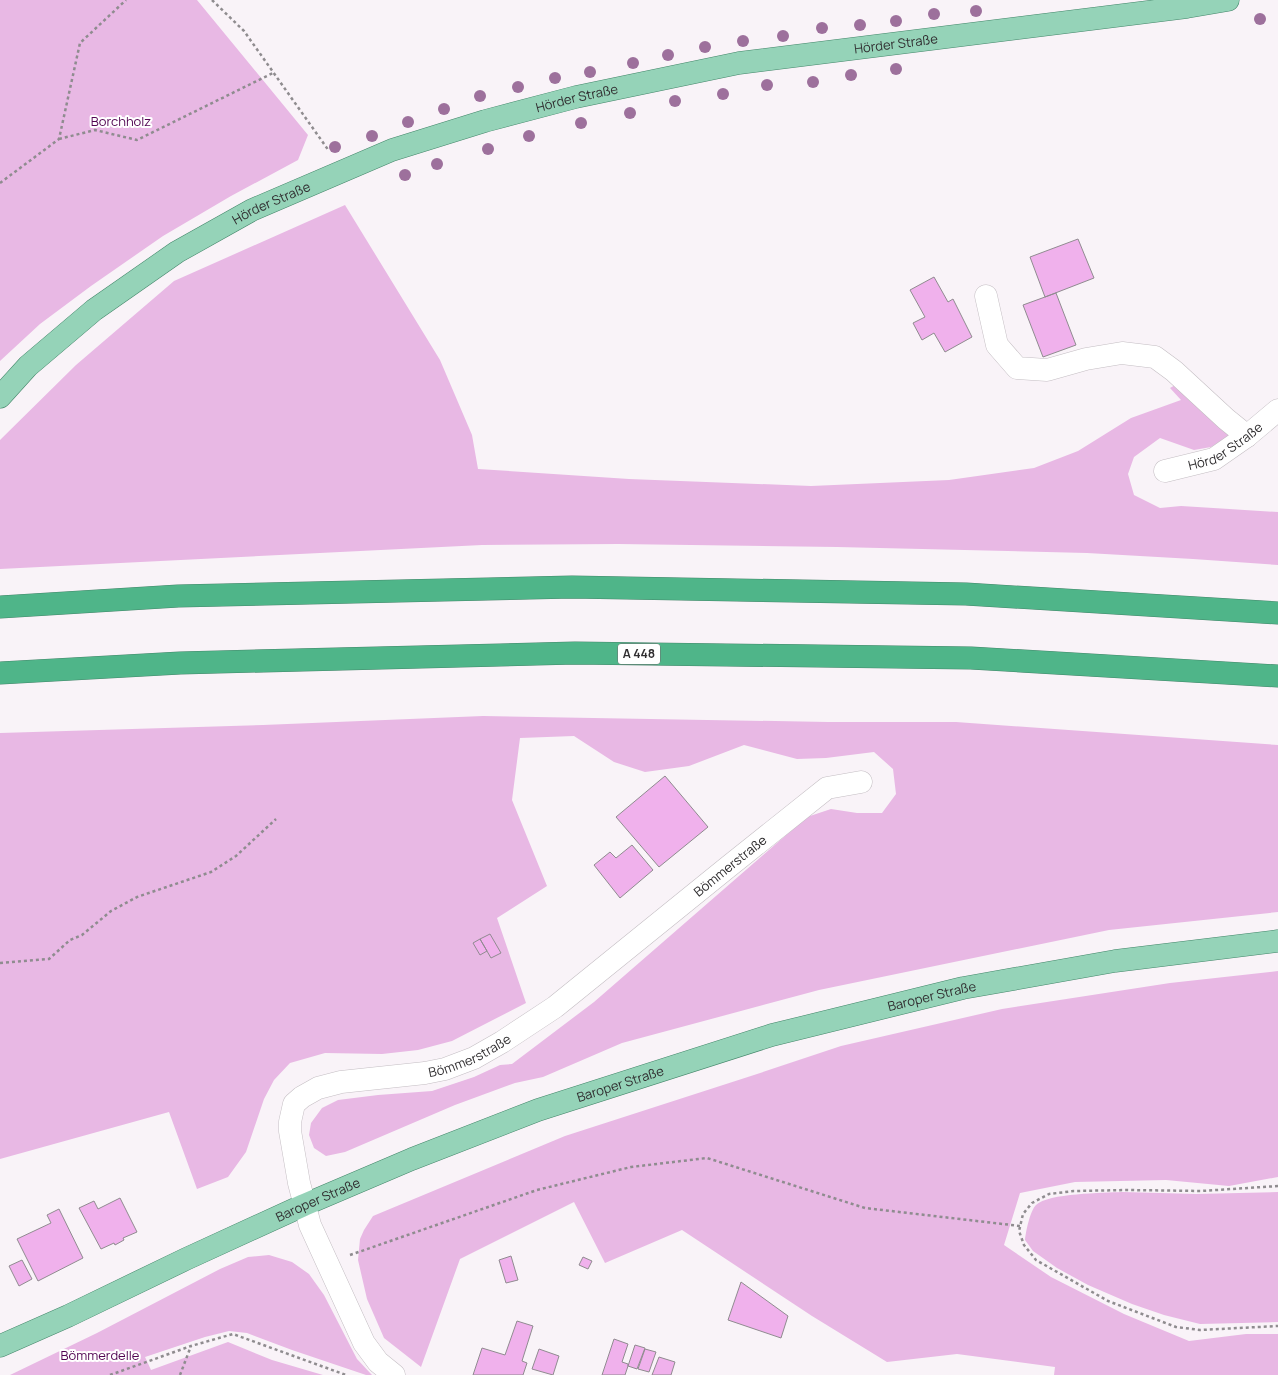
<svg xmlns="http://www.w3.org/2000/svg" width="1278" height="1375" viewBox="0 0 1278 1375" font-family="Manrope,sans-serif">
	<style>
		.green { fill: #e8b8e4 }
		.building { fill: #f0b1ec; stroke: #908b90 }
		.lines { fill: none; stroke-linecap: round; stroke-linejoin: round }
		.minor-casing { stroke: #c4bec3; stroke-width: 23 }
		.major-casing { stroke: #44866a; stroke-width: 23 }
		.highway-casing { stroke: #44866a; stroke-width: 23 }
		.path { stroke: #8f8c8f; stroke-width: 2.5; stroke-dasharray: 3 3; stroke-linecap: butt }
		.minor { stroke: #fff; stroke-width: 22 }
		.major { stroke: #95d3b8; stroke-width: 22 }
		.highway { stroke: #4fb589; stroke-width: 22 }
		.tree { fill: #9d709c }
		.labels { text-anchor: middle; stroke-width: 4; stroke-linejoin: round; paint-order: stroke }
		.shield { fill: #fff; stroke: #6f6d6f; stroke-width: 1 }
		.shield-label { font-size: 12px; font-weight: bold; fill: #312f31 }
		.street-label { font-size: 13px; fill: #312f31; stroke: #fff }
		.park-label { font-size: 13px; fill: #510451; stroke: #fff }
	</style>
	<rect width="100%" height="100%" fill="#f9f3f8"/>
	<path class="green" d="M 0,0 L 197,0 L 308,135 L 298,160 L 231,196 L 163,236 L 91,286 L 40,324 L 0,361 Z
		M 345,205 L 440,360 L 472,435 L 478,469 L 629,479 L 811,486 L 949,480 L 1034,468 L 1078,451 L 1131,418 L 1181,400 L 1170,388 L 1177,384 L 1229,436 L 1211,447 L 1194,450 L 1160,438 L 1134,457 L 1128,474 L 1134,495 L 1160,508 L 1181,506 L 1278,512 L 1278,565 L 1193,559 L 1087,553 L 837,547 L 618,544 L 482,545 L 0,569 L 0,440 L 76,365 L 174,281 Z
		M 483,716 L 828,722 L 956,722 L 1278,745 L 1278,912 L 1109,930 L 819,990 L 622,1043 L 543,1077 L 515,1083 L 455,1105 L 345,1152 L 326,1156 L 314,1148 L 309,1135 L 311,1123 L 322,1108 L 338,1100 L 378,1095 L 432,1091 L 474,1077 L 500,1065 L 512,1064 L 594,1002 L 807,817 L 831,809 L 857,813 L 882,813 L 896,794 L 893,769 L 874,752 L 826,758 L 797,759 L 744,745 L 689,766 L 645,772 L 614,762 L 574,736 L 520,738 L 512,800 L 547,886 L 497,918 L 526,1003 L 452,1041 L 418,1050 L 382,1054 L 325,1053 L 290,1063 L 274,1080 L 264,1099 L 246,1152 L 228,1177 L 197,1189 L 169,1112 L 0,1159 L 0,733 L 263,725 Z
		M 1278,971 L 1278,1177 L 1229,1186 L 1166,1180 L 1075,1182 L 1020,1193 L 1004,1245 L 1051,1277 L 1124,1314 L 1189,1341 L 1246,1334 L 1278,1334 L 1278,1375 L 1054,1375 L 1055,1367 L 957,1354 L 887,1362 L 812,1316 L 682,1230 L 605,1263 L 574,1202 L 460,1259 L 421,1367 L 384,1338 L 367,1299 L 358,1260 L 360,1239 L 364,1230 L 373,1216 L 565,1136 L 754,1075 L 841,1046 L 1002,1009 L 1170,983 Z
		M 1122,1192 L 1196,1194 L 1278,1192 L 1278,1322 L 1200,1324 L 1164,1315 L 1132,1304 L 1088,1285 L 1057,1268 L 1033,1251 L 1025,1240 C 1026,1231 1030,1211 1036,1205 C 1048,1193 1104,1193 1122,1192 Z
		M 269,1255 L 292,1262 L 309,1274 L 324,1295 L 357,1359 L 372,1375 L 366,1375 L 292,1350 L 247,1333 L 229,1331 L 205,1337 L 145,1357 L 151,1370 L 228,1342 L 272,1360 L 323,1375 L 10,1375 L 97,1333 L 220,1269 L 248,1257 Z"/>
	<path class="building" d="M 1078,239 L 1094,278 L 1045,297 L 1030,257 Z
		M 934,277 L 948,302 L 953,299 L 972,337 L 945,352 L 934,333 L 922,340 L 913,323 L 925,317 L 910,290 Z
		M 1056,293 L 1076,345 L 1043,357 L 1023,305 Z
		M 665,776 L 708,827 L 659,867 L 616,817 Z
		M 632,845 L 653,870 L 620,898 L 594,865 L 610,852 L 616,858 Z
		M 490,934 L 501,953 L 491,958 L 480,939 Z
		M 480,939 L 487,951 L 480,955 L 473,943 Z
		M 120,1198 L 137,1232 L 123,1238 L 124,1240 L 115,1245 L 114,1243 L 101,1249 L 79,1208 L 94,1201 L 98,1209 Z
		M 59,1209 L 83,1258 L 38,1281 L 17,1239 L 51,1223 L 47,1215 Z
		M 511,1256 L 518,1280 L 506,1283 L 499,1260 Z
		M 583,1257 L 592,1261 L 588,1269 L 579,1265 Z
		M 22,1260 L 32,1279 L 19,1286 L 9,1266 Z
		M 741,1282 L 788,1316 L 781,1338 L 728,1320 Z
		M 517,1321 L 533,1326 L 522,1361 L 527,1363 L 523,1375 L 473,1375 L 482,1348 L 505,1355 Z
		M 614,1339 L 628,1344 L 622,1362 L 628,1364 L 628,1366 L 625,1375 L 602,1375 Z
		M 635,1345 L 645,1348 L 637,1369 L 628,1366 Z
		M 539,1349 L 559,1356 L 553,1375 L 532,1369 Z
		M 645,1349 L 656,1352 L 649,1372 L 638,1369 Z
		M 659,1357 L 675,1362 L 671,1375 L 652,1375 Z"/>
	<g class="lines">
		<g class="minor-casing">
			<g id="minor">
				<path d="M 986,296 L 997,345 L 1017,368 L 1047,370 L 1086,359 L 1122,353 L 1155,357 L 1174,371 L 1226,419 L 1247,436"/>
				<path id="s1" d="M 1165,471 L 1214,459 L 1247,436 L 1278,410"/>
				<path id="s2" d="M 394,1375 L 378,1362 L 364,1343 L 310,1225 L 299,1183 L 290,1131 L 290,1122 L 294,1104 L 302,1097 L 318,1088 L 341,1082 L 425,1073 L 445,1069 L 474,1058 L 502,1042 L 555,1007 L 728,867 L 827,788 L 861,782"/>
			</g>
		</g>
		<g class="major-casing">
			<g id="major">
				<path id="s3" d="M 0,397 L 28,366 L 94,310 L 177,252 L 252,210 L 392,150 L 485,121 L 576,97 L 739,63 L 1187,7 L 1228,0"/>
				<path id="s4" d="M 0,1346 L 68,1316 L 186,1259 L 304,1205 L 412,1159 L 538,1110 L 772,1035 L 963,988 L 1115,961 L 1278,941"/>
			</g>
		</g>
		<g class="highway-casing">
			<path id="highway" d="M 0,607 L 178,596 L 572,587 L 966,594 L 1278,613
				M 0,673 L 180,663 L 575,653 L 971,658 L 1278,676"/>
		</g>
		<path class="path" d="M 212,0 L 244,31 L 329,151
			M 59,139 L 95,130 L 137,140 L 273,73
			M 0,183 L 59,139 L 80,43 L 126,0
			M 0,963 L 49,959 L 70,940 L 82,935 L 111,911 L 137,897 L 211,872 L 236,856 L 276,819
			M 1278,1186 L 1201,1191 L 1128,1190 L 1074,1191 L 1049,1194 L 1032,1203 L 1023,1214 L 1019,1231 L 1024,1245 L 1036,1260 L 1108,1301 L 1176,1327 L 1200,1330 L 1278,1326
			M 350,1255 L 537,1190 L 631,1167 L 707,1158 L 865,1208 L 1020,1226
			M 110,1375 L 191,1346 L 233,1334 L 346,1375
			M 180,1375 L 191,1346"/>
		<use href="#minor" class="minor"/>
		<use href="#major" class="major"/>
		<use href="#highway" class="highway"/>
	</g>
	<g class="tree">
		<circle cx="976" cy="11" r="6"/>
		<circle cx="934" cy="14" r="6"/>
		<circle cx="1260" cy="19" r="6"/>
		<circle cx="896" cy="21" r="6"/>
		<circle cx="860" cy="25" r="6"/>
		<circle cx="822" cy="28" r="6"/>
		<circle cx="783" cy="36" r="6"/>
		<circle cx="743" cy="41" r="6"/>
		<circle cx="705" cy="47" r="6"/>
		<circle cx="668" cy="55" r="6"/>
		<circle cx="633" cy="63" r="6"/>
		<circle cx="896" cy="69" r="6"/>
		<circle cx="590" cy="72" r="6"/>
		<circle cx="851" cy="75" r="6"/>
		<circle cx="555" cy="78" r="6"/>
		<circle cx="813" cy="82" r="6"/>
		<circle cx="767" cy="85" r="6"/>
		<circle cx="518" cy="87" r="6"/>
		<circle cx="723" cy="94" r="6"/>
		<circle cx="480" cy="96" r="6"/>
		<circle cx="675" cy="101" r="6"/>
		<circle cx="444" cy="109" r="6"/>
		<circle cx="630" cy="113" r="6"/>
		<circle cx="408" cy="122" r="6"/>
		<circle cx="581" cy="123" r="6"/>
		<circle cx="372" cy="136" r="6"/>
		<circle cx="529" cy="136" r="6"/>
		<circle cx="335" cy="147" r="6"/>
		<circle cx="488" cy="149" r="6"/>
		<circle cx="437" cy="164" r="6"/>
		<circle cx="405" cy="175" r="6"/>
	</g>
	<g class="labels">
		<rect class="shield" x="618" y="644" width="42" height="20" rx="3"/>
		<g class="shield-label">
			<text x="639" y="658">A 448</text>
		</g>
		<g class="street-label">
			<text dy="5" stroke="none"><textPath href="#s3" startOffset="984">Hörder Straße</textPath></text>
			<text dy="5" stroke="none"><textPath href="#s3" startOffset="660">Hörder Straße</textPath></text>
			<text dy="5" stroke="none"><textPath href="#s3" startOffset="336">Hörder Straße</textPath></text>
			<text dy="5" stroke="none"><textPath href="#s1" startOffset="66">Hörder Straße</textPath></text>
			<text dy="5" stroke="none"><textPath href="#s2" startOffset="807">Bömmerstraße</textPath></text>
			<text dy="5" stroke="none"><textPath href="#s4" startOffset="998">Baroper Straße</textPath></text>
			<text dy="5" stroke="none"><textPath href="#s2" startOffset="483">Bömmerstraße</textPath></text>
			<text dy="5" stroke="none"><textPath href="#s4" startOffset="674">Baroper Straße</textPath></text>
			<text dy="5" stroke="none"><textPath href="#s4" startOffset="350">Baroper Straße</textPath></text>
		</g>
		<g class="park-label">
			<text x="121" y="126">Borchholz</text>
			<text x="100" y="1360">Bömmerdelle</text>
		</g>
	</g>
</svg>
